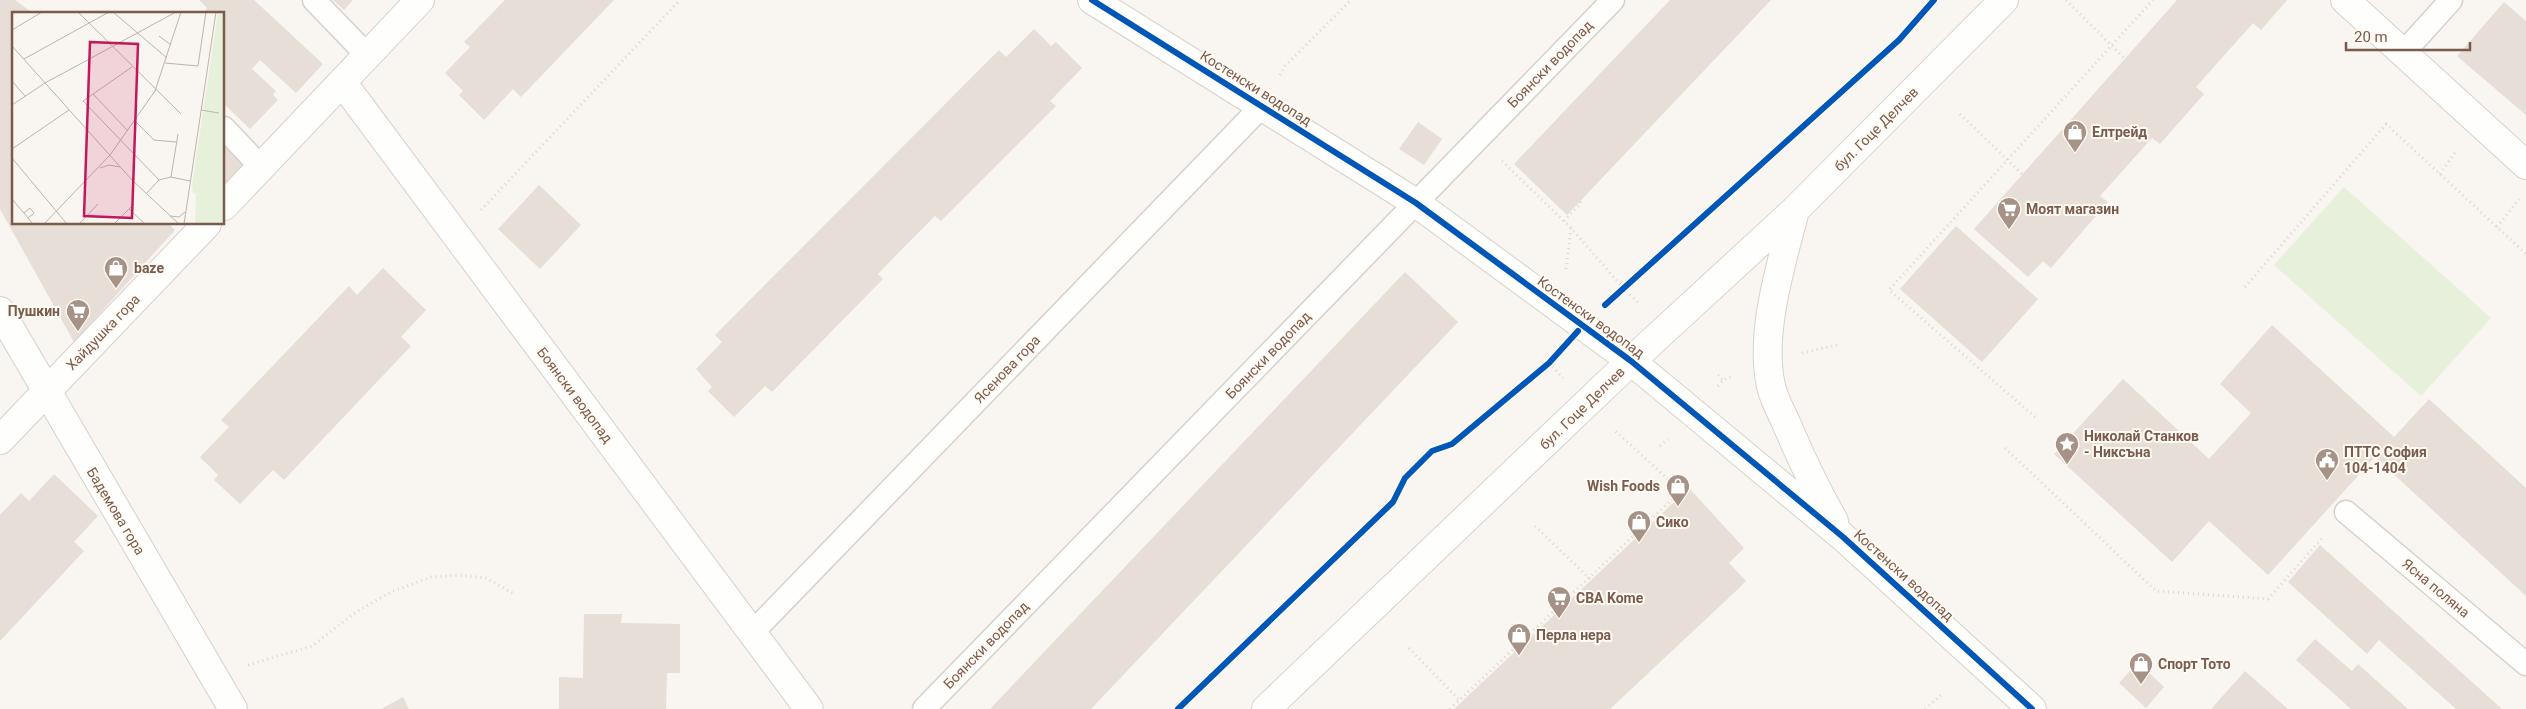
<svg xmlns="http://www.w3.org/2000/svg" width="2526" height="709" viewBox="0 0 2526 709" font-family="Roboto,sans-serif">
	<style>
		.pitch { fill: #e7f0db }
		.building { fill: #e6ded7 }
		.lines { fill: none; stroke-linecap: round; stroke-linejoin: round }
		.lane-casing { stroke: #d7d1cb; stroke-width: 25 }
		.street-casing { stroke: #d7d1cb; stroke-width: 30 }
		.secondary-casing { stroke: #d9d2cb; stroke-width: 30 }
		.path { stroke: #dcd5d0; stroke-width: 3; stroke-dasharray: 1 4; stroke-linecap: butt }
		.lane { stroke: #fefefd; stroke-width: 22 }
		.street { stroke: #fefefd; stroke-width: 28 }
		.secondary { stroke: #fefefd; stroke-width: 28 }
		.cycleway-casing { stroke: #fffaf3; stroke-width: 9 }
		.cycleway { stroke: #0057b8; stroke-width: 6 }
		.labels { text-anchor: middle; stroke-width: 4; stroke-linejoin: round; paint-order: stroke }
		.street-label { font-size: 14px; fill: #7a5c4d; stroke: #fffaf3 }
		.poi-label { font-size: 14px; font-weight: bold; fill: #7a5c4d; stroke: #fffaf3; text-anchor: start }
		.inset-road { fill: none; stroke: #c2b3aa; stroke-width: 1 }
		.view { fill: #c2185b; fill-opacity: 0.15; stroke: #c2185b; stroke-width: 2.5 }
		.inset-edge { fill: none; stroke: #7a5c4d; stroke-width: 2.5 }
	</style>
	<rect width="100%" height="100%" fill="#f9f5f0"/>
	<path class="pitch" d="M 2344,187 L 2491,318 L 2421,396 L 2274,265 Z"/>
	<path class="building" d="M 0,0 L 15,0 L 34,14 L 14,14 L 14,224 L 169,224 L 175,230 L 74,342 L 0,209 Z
		M 199,0 L 254,0 L 323,64 L 296,93 L 260,60 L 252,69 L 276,91 L 273,95 L 278,100 L 250,129 L 224,104 L 224,14 L 203,14 L 207,8 Z
		M 333,0 L 353,0 L 344,10 Z
		M 505,0 L 614,0 L 521,97 L 513,89 L 484,120 L 459,95 L 463,91 L 445,73 L 470,47 L 464,42 Z
		M 1670,0 L 1771,0 L 1567,215 L 1514,164 Z
		M 2177,0 L 2287,0 L 2261,30 L 2253,23 L 2196,87 L 2204,94 L 2160,144 L 2152,138 L 2100,196 L 2108,202 L 2051,268 L 2043,261 L 2028,277 L 1974,229 Z
		M 2504,2 L 2526,21 L 2526,115 L 2457,56 Z
		M 1034,29 L 1051,46 L 1056,42 L 1082,68 L 1050,101 L 1056,106 L 941,221 L 935,216 L 907,244 L 878,274 L 883,279 L 772,392 L 765,386 L 734,417 L 708,391 L 712,387 L 696,369 L 722,342 L 715,335 L 999,50 L 1006,57 Z
		M 1418,122 L 1442,139 L 1424,165 L 1399,149 Z
		M 224,140 L 230,146 L 228,149 L 246,166 L 224,189 Z
		M 539,185 L 581,225 L 540,269 L 498,229 Z
		M 1956,226 L 2038,299 L 1982,362 L 1900,289 Z
		M 383,268 L 426,310 L 401,337 L 411,346 L 284,480 L 273,470 L 240,504 L 214,480 L 218,475 L 200,457 L 229,427 L 221,420 L 349,286 L 357,295 Z
		M 1405,272 L 1458,322 L 1091,709 L 990,709 Z
		M 2272,325 L 2394,437 L 2429,399 L 2526,488 L 2526,596 L 2375,457 L 2268,575 L 2209,521 L 2172,562 L 2054,454 L 2123,379 L 2209,459 L 2251,413 L 2220,384 Z
		M 54,474 L 98,516 L 74,542 L 84,551 L 0,641 L 0,515 L 21,493 L 29,501 Z
		M 1689,488 L 1744,548 L 1729,563 L 1746,581 L 1737,590 L 1610,709 L 1454,709 Z
		M 2320,545 L 2502,709 L 2456,709 L 2379,640 L 2367,654 L 2288,582 Z
		M 584,614 L 622,614 L 621,623 L 680,624 L 680,673 L 667,673 L 666,709 L 559,709 L 559,677 L 583,678 Z
		M 2315,639 L 2352,671 L 2358,664 L 2408,709 L 2351,709 L 2296,660 Z
		M 2138,662 L 2164,687 L 2146,708 L 2119,683 Z
		M 2245,671 L 2288,709 L 2211,709 Z
		M 403,697 L 409,709 L 381,709 Z"/>
	<g class="lines">
		<g class="lane-casing">
			<path id="lane" d="M 314,0 L 367,55
				M 2404,52 L 2451,0
				M 224,128 L 261,167
				M 2346,512 L 2526,664
				M 752,633 L 1262,106
				M 924,709 L 1613,0"/>
		</g>
		<g class="street-casing">
			<path id="street" d="M 1092,0 L 1416,203 L 1631,361
				M 2345,0 L 2526,165
				M 342,82 L 809,709
				M 224,206 L 420,0
				M 0,311 L 233,709
				M 0,440 L 207,224"/>
		</g>
		<g class="secondary-casing">
			<path id="secondary" d="M 1795,210 C 1782,262 1759,332 1771,386 C 1774,400 1782,413 1787,425 C 1801,458 1816,490 1834,521
				M 1631,361 L 1843,537 L 2032,709
				M 1266,709 L 1631,361 L 1795,210 L 2004,0"/>
		</g>
		<path class="path" d="M 2066,0 L 2125,59
			M 1280,75 L 1285,66 L 1351,0
			M 1960,114 L 2023,175
			M 1502,161 L 1571,228 L 1625,290 L 1640,304
			M 2440,174 L 2457,150
			M 481,210 L 680,0
			M 1564,221 L 1581,203 L 1580,201
			M 2497,227 L 2519,199
			M 1566,269 L 1571,228
			M 2245,287 L 2386,124 L 2526,254
			M 1802,353 L 1837,345
			M 1549,363 L 1563,378
			M 1718,375 L 1723,380
			M 1718,386 L 1723,380 L 1733,376
			M 2035,417 L 1889,290 L 2153,0
			M 1660,446 L 1668,439
			M 2005,448 L 2156,591 L 2268,599 L 2324,536
			M 1535,526 L 1591,580
			M 1409,648 L 1461,702
			M 248,665 L 312,646 L 356,612 L 391,592 L 431,577 L 459,575 L 486,578 L 514,594
			M 1450,709 L 1681,491 L 1613,429
			M 1925,709 L 1942,694"/>
		<use href="#lane" class="lane"/>
		<use href="#street" class="street"/>
		<use href="#secondary" class="secondary"/>
		<g class="cycleway-casing">
			<path id="cycleway" d="M 1092,0 L 1416,203 L 1631,361 L 1843,537 L 2032,709
				M 1605,305 L 1899,40 L 1934,0
				M 1178,709 L 1393,502 L 1405,478 L 1432,451 L 1452,444 L 1549,363 L 1578,331"/>
		</g>
		<use href="#cycleway" class="cycleway"/>
	</g>
	<defs>
		<g id="shop-pin" transform="scale(1.25)"><path d="M0 17L-7.5 6A9.5 9.5 0 1 1 7.5 6Z" fill="#a69286" stroke="#fffaf3"/><path d="M-5-2.5h2.3a2.7 3.5 0 0 1 5.4 0H5L5.5 6h-11ZM-1.5-2.5h3a1.5 2.3 0 0 0-3 0Z" fill="#fff"/></g>
		<g id="supermarket-pin" transform="scale(1.25)"><path d="M0 17L-7.5 6A9.5 9.5 0 1 1 7.5 6Z" fill="#a69286" stroke="#fffaf3"/><path d="M-6-5.5h2.5l.6 2H6L4.5 2H-2.5L-4.4-4H-6ZM-1.5 3.2a1.3 1.3 0 1 0 .1 0ZM3 3.2a1.3 1.3 0 1 0 .1 0Z" fill="#fff"/></g>
		<g id="sight-pin" transform="scale(1.25)"><path d="M0 17L-7.5 6A9.5 9.5 0 1 1 7.5 6Z" fill="#a69286" stroke="#fffaf3"/><path d="M0-6L1.8-2.2L6-1.7L2.9 1.2L3.7 5.4L0 3.3L-3.7 5.4L-2.9 1.2L-6-1.7L-1.8-2.2Z" fill="#fff"/></g>
		<g id="civic-pin" transform="scale(1.25)"><path d="M0 17L-7.5 6A9.5 9.5 0 1 1 7.5 6Z" fill="#a69286" stroke="#fffaf3"/><path d="M-.6-6.5H3V-4.5H.6V-3L4-1V1h2V6H-6V1h2V-1L-.6-3ZM-1.2 2.5V6h2.4V2.5Z" fill="#fff"/></g>
	</defs>
	<g fill-rule="evenodd">
		<use href="#shop-pin" x="2075" y="132"/>
		<use href="#supermarket-pin" x="2009" y="209"/>
		<use href="#shop-pin" x="116" y="268"/>
		<use href="#supermarket-pin" x="78" y="311"/>
		<use href="#sight-pin" x="2067" y="444"/>
		<use href="#civic-pin" x="2327" y="460"/>
		<use href="#shop-pin" x="1678" y="486"/>
		<use href="#shop-pin" x="1639" y="522"/>
		<use href="#supermarket-pin" x="1559" y="598"/>
		<use href="#shop-pin" x="1519" y="635"/>
		<use href="#shop-pin" x="2141" y="664"/>
	</g>
	<g class="labels">
		<g class="street-label">
			<text transform="translate(1550 64) rotate(-46)" y="5">Боянски водопад</text>
			<text transform="translate(1256 88) rotate(32)" y="5">Костенски водопад</text>
			<text transform="translate(1876 129) rotate(-45)" y="5">бул. Гоце Делчев</text>
			<text transform="translate(1591 317) rotate(36)" y="5">Костенски водопад</text>
			<text transform="translate(103 332) rotate(-46)" y="5">Хайдушка гора</text>
			<text transform="translate(1268 355) rotate(-46)" y="5">Боянски водопад</text>
			<text transform="translate(1007 369) rotate(-46)" y="5">Ясенова гора</text>
			<text transform="translate(575 395) rotate(53)" y="5">Боянски водопад</text>
			<text transform="translate(1582 408) rotate(-44)" y="5">бул. Гоце Делчев</text>
			<text transform="translate(116 511) rotate(59)" y="5">Бадемова гора</text>
			<text transform="translate(1904 575) rotate(42)" y="5">Костенски водопад</text>
			<text transform="translate(2436 588) rotate(40)" y="5">Ясна поляна</text>
			<text transform="translate(986 645) rotate(-46)" y="5">Боянски водопад</text>
		</g>
		<g class="poi-label">
			<text x="2092" y="137">Елтрейд</text>
			<text x="2026" y="214">Моят магазин</text>
			<text x="134" y="273">baze</text>
			<text x="60" y="316" text-anchor="end">Пушкин</text>
			<text x="2084" y="441">Николай Станков<tspan x="2084" dy="16">- Никсъна</tspan></text>
			<text x="2344" y="457">ПТТС София<tspan x="2344" dy="16">104-1404</tspan></text>
			<text x="1660" y="491" text-anchor="end">Wish Foods</text>
			<text x="1656" y="527">Сико</text>
			<text x="1576" y="603">CBA Kome</text>
			<text x="1536" y="640">Перла нера</text>
			<text x="2158" y="669">Спорт Тото</text>
		</g>
	</g>
	<g transform="translate(12 12)">
		<rect width="212" height="212" fill="#f9f5f0"/>
		<path d="M 206,0 L 212,0 L 212,212 L 183,212 L 184,182 L 181,181 L 180,174 Z" fill="#e7f0db"/>
		<path class="inset-road" d="M 66,0 L 169,102M 101,0 L 155,46M 0,18 L 30,0M 147,24 L 159,33M 0,34 L 120,168 L 167,212M 12,47 L 97,0M 153,51 L 186,54 L 194,0M 120,55 L 71,89 L 147,168M 0,69 L 13,84M 81,82 L 116,119M 0,93 L 33,71 L 164,0M 189,98 L 207,101M 123,109 L 142,128 L 164,130M 0,137 L 57,98M 0,146 L 55,212M 88,156 L 97,153 L 108,155M 159,165 L 178,169M 134,182 L 147,168 L 159,165 L 166,122M 0,187 L 21,212M 117,197 L 133,212M 12,201 L 18,196 L 22,201 L 16,206M 158,204 L 167,205 L 173,200M 32,212 L 98,143 L 143,79 L 169,0M 67,212 L 86,192M 102,212 L 122,192M 172,212 L 204,0"/>
		<path class="view" d="M 78,30 L 126,32 L 120,206 L 72,204 Z"/>
		<rect width="212" height="212" class="inset-edge"/>
	</g>
	<path d="M2346 42v8h124v-8" fill="none" stroke="#7a5c4d" stroke-width="2.5"/>
	<text x="2354" y="42" font-size="15" fill="#7a5c4d" stroke="#fffaf3" stroke-width="4" paint-order="stroke">20 m</text>
</svg>
